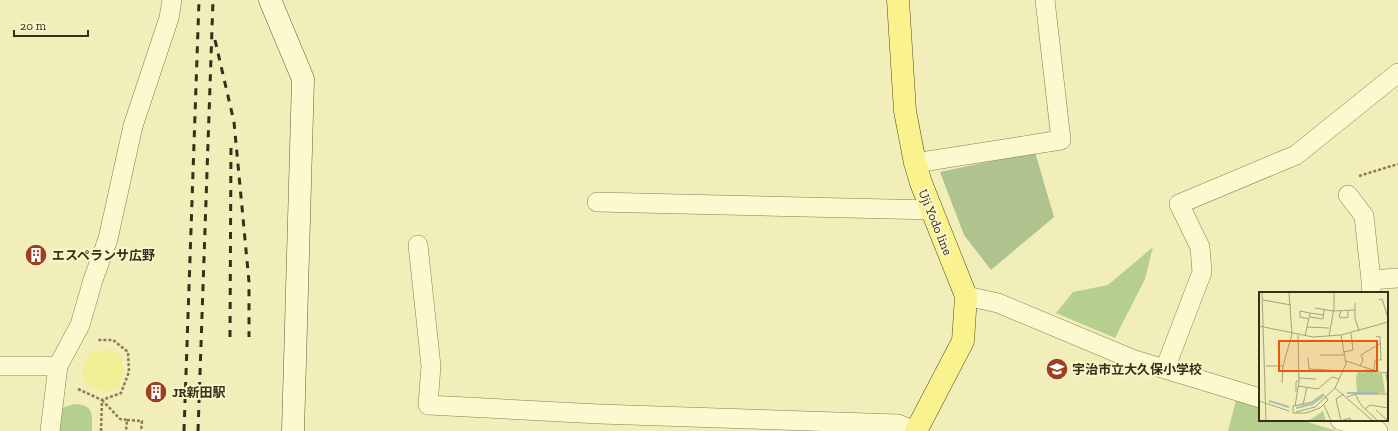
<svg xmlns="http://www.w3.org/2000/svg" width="1398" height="431" viewBox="0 0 1398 431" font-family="'Zilla Slab','Noto Sans JP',serif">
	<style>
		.green { fill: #b7cf8e }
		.sand { fill: #f0ef94 }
		.cemetery { fill: #afc38e }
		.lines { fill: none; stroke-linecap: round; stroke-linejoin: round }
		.street-casing { stroke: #887d53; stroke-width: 20 }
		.secondary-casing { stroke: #6a5d37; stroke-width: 23 }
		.primary-casing { stroke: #554929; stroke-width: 23 }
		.path { stroke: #887d53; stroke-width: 2.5; stroke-dasharray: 3 2; stroke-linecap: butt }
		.street { stroke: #fbf9cd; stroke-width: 19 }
		.secondary { stroke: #fbf9cd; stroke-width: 22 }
		.primary { stroke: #f9f28d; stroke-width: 22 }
		.rail { stroke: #362f1a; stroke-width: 3; stroke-dasharray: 7 7; stroke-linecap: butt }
		.labels { text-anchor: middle; stroke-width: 4; stroke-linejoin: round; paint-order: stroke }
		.street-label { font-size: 13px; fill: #362f1a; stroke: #f8f6ca }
		.poi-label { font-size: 13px; font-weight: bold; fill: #362f1a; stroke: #f8f6ca; text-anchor: start }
		.inset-river { fill: none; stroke: #9fc1bf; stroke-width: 2 }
		.inset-road { fill: none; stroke: #a6a27a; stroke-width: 1 }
		.view { fill: #e8590c; fill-opacity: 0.15; stroke: #e8590c; stroke-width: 2 }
		.inset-edge { fill: none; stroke: #362f1a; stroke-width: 2 }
	</style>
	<rect width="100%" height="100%" fill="#f1eeba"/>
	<path class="green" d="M 1153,247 L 1145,279 L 1115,338 L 1056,313 L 1073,292 L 1108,285 Z
		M 1236,400 L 1260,407 L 1260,420 L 1301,420 L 1337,431 L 1228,431 Z
		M 74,404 C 94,405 92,413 92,431 L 59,431 L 62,408 Z"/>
	<path class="sand" d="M 107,350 L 120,354 L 124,370 L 118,388 C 114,389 109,392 105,392 C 102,391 98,389 96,388 C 77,381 81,366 91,352 Z"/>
	<path class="cemetery" d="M 1035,152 L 1054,217 L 991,270 L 964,235 L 940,172 Z"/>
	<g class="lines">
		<g class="street-casing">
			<path id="street" d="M 915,163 L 1061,140 L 1045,0
				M 1348,195 L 1364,216 L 1371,280
				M 597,202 L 933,210
				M 418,245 L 431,366 L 428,405 L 599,414 L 898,424 L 915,431
				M 1371,293 L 1371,280 L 1398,278
				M 966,296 L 998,303 L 1132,359 L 1260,398
				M 0,366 L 58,366
				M 1165,369 L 1202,272 L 1200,247 L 1179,204 L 1296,155 L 1398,73
				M 1340,420 L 1378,431
				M 50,431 L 58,366 L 80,325 L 93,280 L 108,239 L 133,126 L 169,18 L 172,0"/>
		</g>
		<g class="secondary-casing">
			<path id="secondary" d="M 270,0 L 303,79 L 293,431"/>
		</g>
		<g class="primary-casing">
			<path id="primary" d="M 898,0 L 905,111 L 915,163 L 921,183 L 966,296 L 963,341 L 916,431"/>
		</g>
		<path class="path" d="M 1359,176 L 1398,164
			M 78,389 L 102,400 L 121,393 L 129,372 L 128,352 L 113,340 L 97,340
			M 102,400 L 120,419 L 127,420 L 126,431
			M 127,420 L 142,421 L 141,431
			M 101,431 L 102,400"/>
		<use href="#street" class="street"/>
		<use href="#secondary" class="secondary"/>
		<use href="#primary" class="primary"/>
		<path class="rail" d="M 215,40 L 234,122 L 249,282 L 249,337
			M 230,337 L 231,142
			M 184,431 L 199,0
			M 198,431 L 213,0"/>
	</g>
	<defs>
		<g id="building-disc" transform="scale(1.15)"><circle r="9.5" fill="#9c3e1f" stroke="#f8f6ca"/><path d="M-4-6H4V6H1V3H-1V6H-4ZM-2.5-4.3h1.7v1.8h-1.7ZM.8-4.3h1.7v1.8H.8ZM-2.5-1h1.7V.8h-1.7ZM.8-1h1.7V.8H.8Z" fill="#fff"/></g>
		<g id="school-disc" transform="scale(1.15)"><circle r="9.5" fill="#9c3e1f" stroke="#f8f6ca"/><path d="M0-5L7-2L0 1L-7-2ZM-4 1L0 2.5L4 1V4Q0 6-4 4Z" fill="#fff"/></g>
	</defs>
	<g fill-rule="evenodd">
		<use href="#building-disc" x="36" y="255"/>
		<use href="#school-disc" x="1057" y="369"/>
		<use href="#building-disc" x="156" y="392"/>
	</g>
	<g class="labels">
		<g class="street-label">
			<text transform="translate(936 222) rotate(68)" y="5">Uji Yodo line</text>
		</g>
		<g class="poi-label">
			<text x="52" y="260">エスペランサ広野</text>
			<text x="1072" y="374">宇治市立大久保小学校</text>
			<text x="172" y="397">JR新田駅</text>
		</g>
	</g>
	<g transform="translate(1259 292)">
		<rect width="129" height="129" fill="#f1eeba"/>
		<path d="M 106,77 L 123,82 L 126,101 L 98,100 L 97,85 L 99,79 L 105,81 ZM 64,119 L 67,129 L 48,129 L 49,129 Z" fill="#b7cf8e"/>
		<path class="inset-river" d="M 88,101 L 119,101M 10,109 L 30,115M 37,116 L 53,112 L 64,104"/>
		<path class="inset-road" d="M 3,0 L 7,129M 4,8 L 32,13M 120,8 L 123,7 L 129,26M 96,11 L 96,26 L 100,39M 56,16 L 74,19M 74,19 L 96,18M 82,19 L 80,25 L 84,26 L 89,25 L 89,18M 51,25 L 64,27 L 65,18M 50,27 L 41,25 L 41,19 L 51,21M 0,34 L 54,45 L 82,43M 48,35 L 70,36M 46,44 L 51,21 L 64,23M 70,44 L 75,16 L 75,0M 85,60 L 94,58 L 92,41M 61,63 L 85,63M 49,66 L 50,77 L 84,79M 87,69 L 123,81 L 129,80M 7,74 L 24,74M 101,74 L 104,68 L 102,63 L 122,51M 115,78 L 116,68 L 122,68 L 121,44 L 117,45M 127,81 L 129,95M 40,86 L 57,87M 23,91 L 24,74 L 33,42 L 30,0M 39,94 L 59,97 L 73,85 L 80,87M 76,96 L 114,129M 37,100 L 37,90 L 40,88M 64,102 L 69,108 L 61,116 L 47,121 L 34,121 L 34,114 L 53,110 ZM 96,102 L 102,113 L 119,129M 88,105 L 97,102 L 129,102M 0,109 L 30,119M 44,113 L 48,95M 65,113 L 72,129M 36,114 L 40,90 L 39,43M 106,117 L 111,113 L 129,116M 117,118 L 129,129M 37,120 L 56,115 L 76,96 L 87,72 L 82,43 L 129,30M 81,129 L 91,126 L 92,129M 82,129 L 77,107 L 85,102"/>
		<path class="view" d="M 20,49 L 118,49 L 118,79 L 20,79 Z"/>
		<rect width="129" height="129" class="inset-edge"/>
	</g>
	<path d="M14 30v6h74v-6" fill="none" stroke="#362f1a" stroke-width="2"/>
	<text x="20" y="30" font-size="12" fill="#362f1a" stroke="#f8f6ca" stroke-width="3" paint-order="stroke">20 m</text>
</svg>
